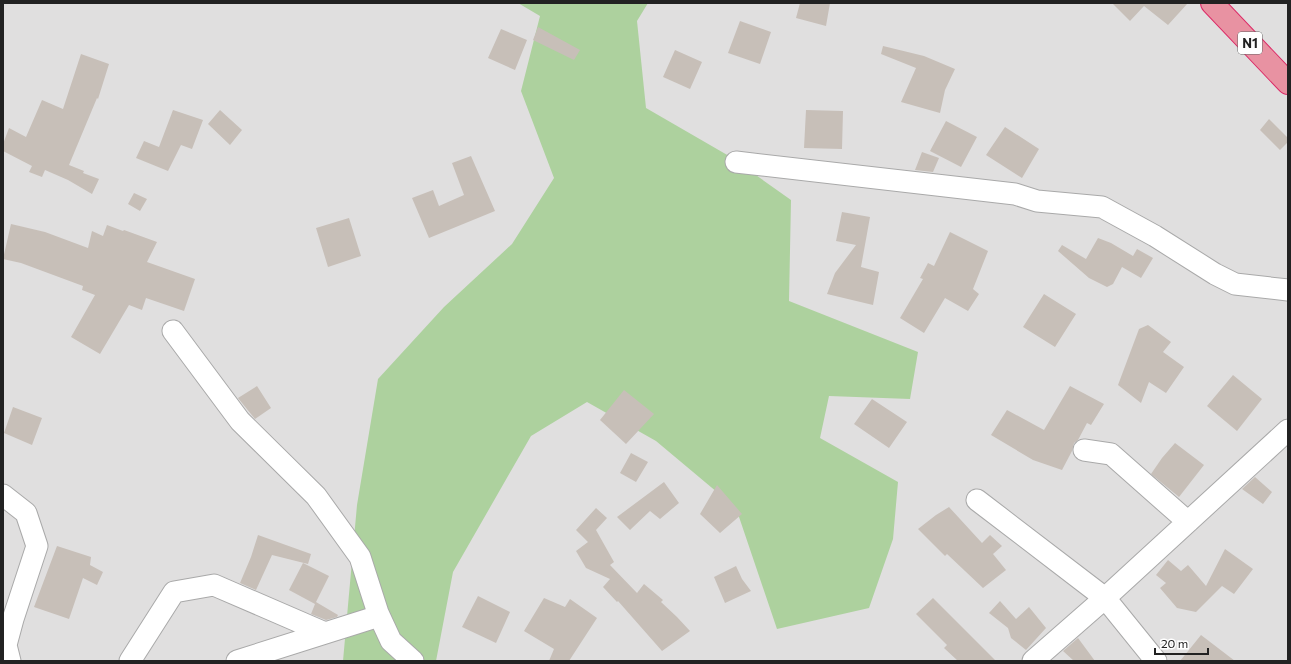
<svg xmlns="http://www.w3.org/2000/svg" width="1291" height="664" viewBox="0 0 1291 664" font-family="Commissioner,sans-serif">
	<style>
		.residential { fill: #e0dfdf }
		.forest { fill: #add19e }
		.building { fill: #c7bfb8 }
		.lines { fill: none; stroke-linecap: round; stroke-linejoin: round }
		.street-casing { stroke: #a9a9a9; stroke-width: 23 }
		.highway-casing { stroke: #dc2a67; stroke-width: 24 }
		.street { stroke: #fff; stroke-width: 21 }
		.highway { stroke: #e892a2; stroke-width: 22 }
		.labels { text-anchor: middle; stroke-width: 4; stroke-linejoin: round; paint-order: stroke }
		.shield { fill: #fff; stroke: #646464; stroke-width: 1 }
		.shield-label { font-size: 13px; font-weight: bold; fill: #222 }
	</style>
	<rect width="100%" height="100%" fill="#f2efe9"/>
	<path class="residential" d="M 3,3 L 1288,3 L 1288,661 L 3,661 Z"/>
	<path class="forest" d="M 518,3 L 648,3 L 637,21 L 646,108 L 729,156 L 791,200 L 789,301 L 918,352 L 910,399 L 829,396 L 820,438 L 898,482 L 893,539 L 869,608 L 777,629 L 736,508 L 656,441 L 587,402 L 531,436 L 453,572 L 436,661 L 343,661 L 357,505 L 378,379 L 444,307 L 512,244 L 554,178 L 521,91 L 540,16 Z"/>
	<path class="building" d="M 800,3 L 830,3 L 826,26 L 796,18 Z
		M 1112,3 L 1188,3 L 1168,25 L 1144,6 L 1130,21 Z
		M 740,21 L 771,32 L 760,64 L 728,53 Z
		M 538,27 L 580,50 L 574,60 L 533,40 Z
		M 501,29 L 527,40 L 515,70 L 488,58 Z
		M 883,46 L 924,56 L 955,69 L 945,90 L 940,113 L 901,102 L 916,68 L 881,54 Z
		M 675,50 L 702,62 L 690,89 L 663,77 Z
		M 81,54 L 109,64 L 98,99 L 97,98 L 69,165 L 84,171 L 83,173 L 99,179 L 92,194 L 68,180 L 45,170 L 42,177 L 29,172 L 32,166 L 3,151 L 3,144 L 9,128 L 26,137 L 42,100 L 63,109 Z
		M 173,110 L 203,120 L 192,149 L 181,145 L 168,171 L 136,158 L 144,141 L 159,147 Z
		M 220,110 L 242,130 L 230,145 L 208,124 Z
		M 806,110 L 843,111 L 842,149 L 804,148 Z
		M 1269,119 L 1288,138 L 1288,142 L 1280,150 L 1260,130 Z
		M 946,121 L 977,137 L 961,167 L 930,151 Z
		M 1005,127 L 1039,149 L 1022,178 L 986,155 Z
		M 922,152 L 939,158 L 933,172 L 915,170 Z
		M 471,156 L 495,211 L 429,238 L 412,198 L 433,190 L 439,206 L 464,195 L 452,163 Z
		M 134,193 L 147,199 L 140,211 L 128,204 Z
		M 842,212 L 870,217 L 861,267 L 879,272 L 873,305 L 827,294 L 835,273 L 856,245 L 836,241 Z
		M 349,218 L 361,256 L 328,267 L 316,228 Z
		M 11,224 L 45,232 L 88,248 L 92,231 L 103,236 L 107,225 L 123,231 L 124,230 L 157,242 L 147,262 L 195,279 L 184,311 L 146,298 L 142,310 L 129,305 L 100,354 L 71,337 L 95,295 L 82,290 L 83,286 L 21,263 L 3,259 Z
		M 950,232 L 988,251 L 973,289 L 979,294 L 968,311 L 945,298 L 924,333 L 900,318 L 923,279 L 920,278 L 928,263 L 934,266 Z
		M 1098,238 L 1111,243 L 1133,256 L 1137,249 L 1153,258 L 1141,278 L 1122,267 L 1113,284 L 1107,287 L 1089,278 L 1058,251 L 1062,245 L 1086,259 Z
		M 1044,294 L 1076,314 L 1055,347 L 1023,327 Z
		M 1148,325 L 1171,342 L 1163,352 L 1184,367 L 1166,393 L 1149,382 L 1141,403 L 1118,385 L 1139,329 Z
		M 1233,375 L 1262,399 L 1237,431 L 1207,406 Z
		M 257,386 L 271,408 L 255,419 L 238,398 Z
		M 1070,386 L 1104,404 L 1091,425 L 1087,423 L 1078,440 L 1074,443 L 1072,451 L 1062,470 L 1033,460 L 991,435 L 1007,410 L 1044,430 Z
		M 624,390 L 654,414 L 626,444 L 600,420 Z
		M 872,399 L 907,422 L 889,448 L 854,424 Z
		M 13,407 L 42,418 L 32,445 L 4,433 Z
		M 1175,443 L 1204,465 L 1179,497 L 1151,474 L 1162,458 Z
		M 631,453 L 648,462 L 636,482 L 620,473 Z
		M 1255,477 L 1272,492 L 1263,504 L 1242,489 Z
		M 664,482 L 679,503 L 660,519 L 650,511 L 630,530 L 617,517 Z
		M 717,485 L 742,514 L 720,533 L 700,514 Z
		M 949,507 L 982,543 L 990,535 L 1002,546 L 993,554 L 1006,570 L 983,588 L 947,554 L 945,556 L 918,529 L 936,515 Z
		M 596,508 L 607,518 L 596,530 L 614,562 L 610,565 L 637,593 L 644,584 L 663,600 L 661,602 L 677,617 L 690,631 L 662,651 L 618,601 L 617,602 L 603,587 L 610,579 L 586,568 L 576,551 L 588,542 L 576,530 Z
		M 258,535 L 311,554 L 308,564 L 272,555 L 256,590 L 240,583 L 251,557 Z
		M 57,546 L 91,557 L 90,565 L 103,572 L 97,585 L 83,578 L 69,619 L 34,607 Z
		M 1225,549 L 1253,569 L 1234,594 L 1222,586 L 1196,612 L 1177,608 L 1160,588 L 1166,583 L 1156,575 L 1168,560 L 1181,571 L 1188,565 L 1206,586 Z
		M 303,563 L 329,576 L 316,602 L 338,615 L 337,617 L 326,620 L 311,614 L 315,604 L 289,590 Z
		M 736,566 L 742,579 L 751,591 L 725,603 L 714,577 Z
		M 478,596 L 510,612 L 496,643 L 462,627 Z
		M 544,598 L 565,607 L 570,599 L 597,618 L 569,661 L 549,661 L 554,649 L 524,631 Z
		M 933,598 L 996,661 L 958,661 L 944,648 L 947,645 L 916,614 Z
		M 1000,601 L 1016,619 L 1029,607 L 1046,628 L 1026,650 L 1011,638 L 1008,628 L 989,613 Z
		M 1201,635 L 1235,661 L 1180,661 Z
		M 1078,638 L 1095,661 L 1074,661 L 1063,651 Z"/>
	<g class="lines">
		<g class="street-casing">
			<path id="street" d="M 736,162 L 1015,194 L 1037,201 L 1102,207 L 1155,236 L 1215,274 L 1235,284 L 1288,290
				M 173,331 L 240,421 L 316,496 L 360,557 L 378,613 L 391,641 L 413,661
				M 1084,450 L 1111,454 L 1188,522
				M 3,495 L 26,513 L 37,546 L 13,619 L 6,645 L 10,661
				M 977,500 L 1105,598 L 1156,661
				M 130,661 L 174,592 L 214,585 L 325,633
				M 237,661 L 379,616
				M 1033,661 L 1105,598 L 1288,430"/>
		</g>
		<g class="highway-casing">
			<path id="highway" d="M 1212,3 L 1288,83"/>
		</g>
		<use href="#street" class="street"/>
		<use href="#highway" class="highway"/>
	</g>
	<g class="labels">
		<rect class="shield" x="1238" y="32" width="24" height="22" rx="3"/>
		<g class="shield-label">
			<text x="1250" y="48">N1</text>
		</g>
	</g>
	<rect width="1291" height="664" fill="none" stroke="#222222" stroke-width="8"/>
	<path d="M1155 648v6h53v-6" fill="none" stroke="#222222" stroke-width="2"/>
	<text x="1161" y="648" font-size="12" fill="#222222" stroke="#ffffff" stroke-width="3" paint-order="stroke">20 m</text>
</svg>
